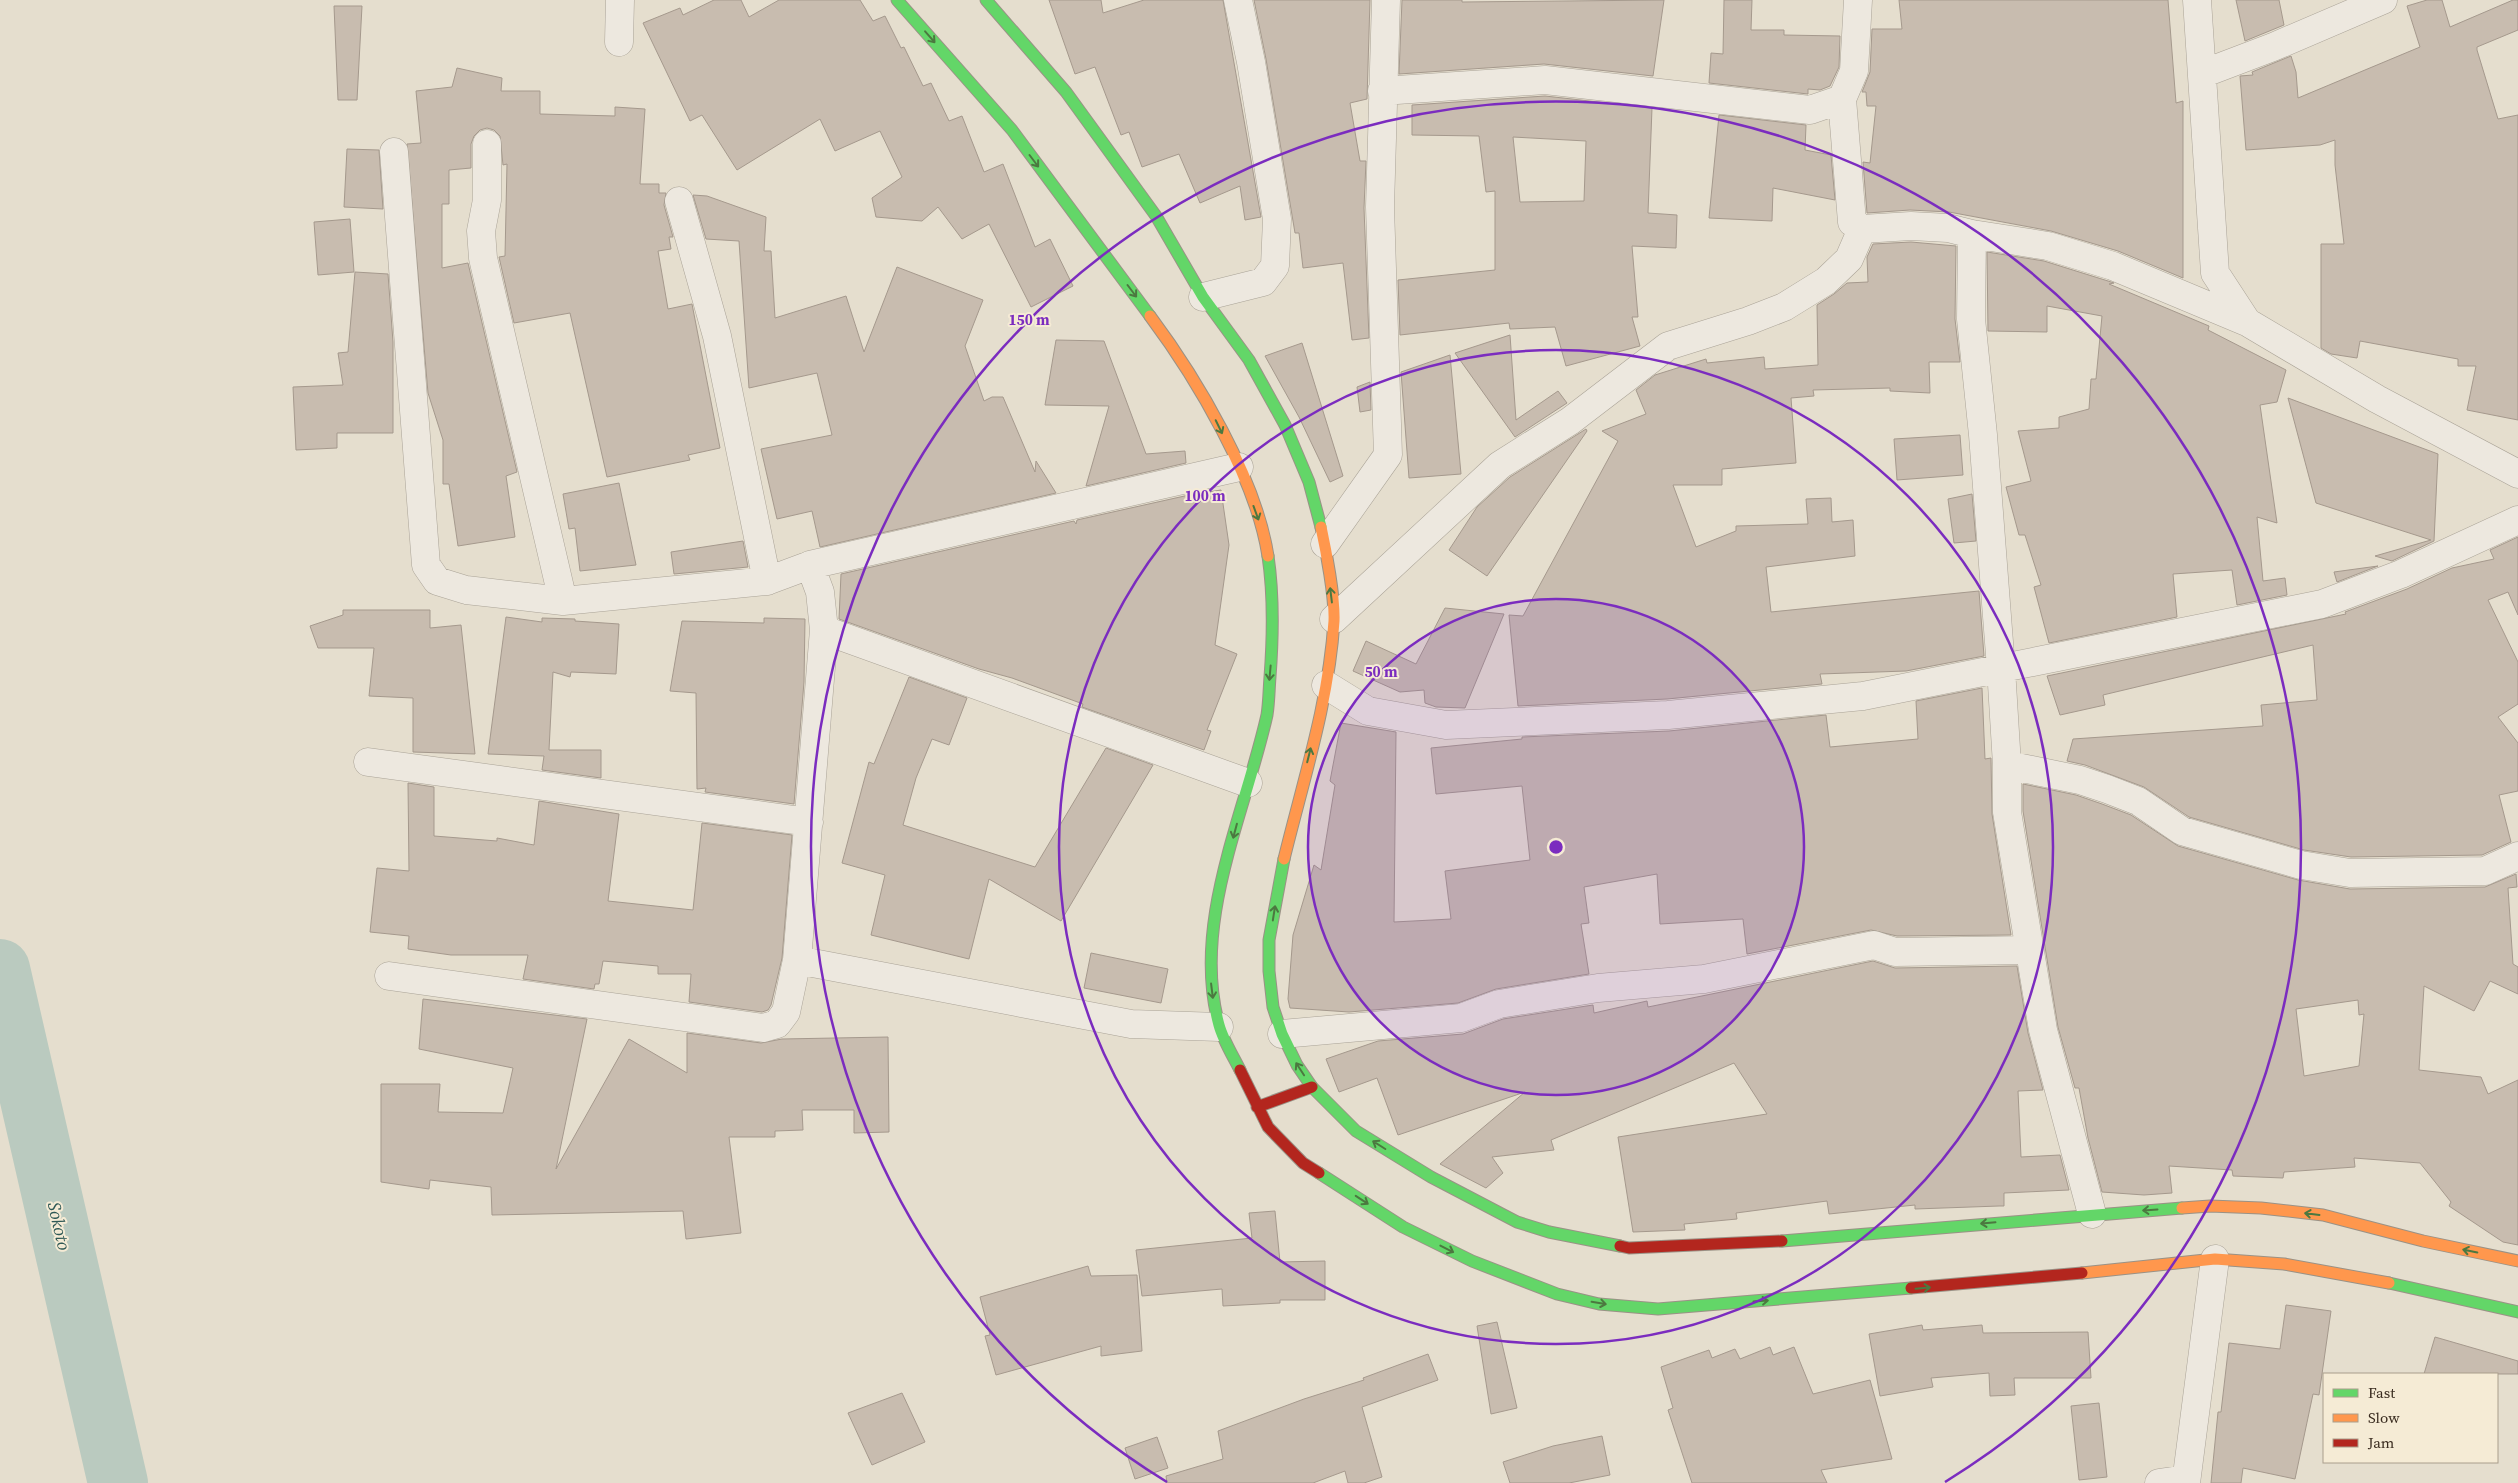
<svg xmlns="http://www.w3.org/2000/svg" width="2518" height="1483" viewBox="0 0 2518 1483" font-family="'Source Serif 4',serif">
	<style>
		.lines { fill: none; stroke-linecap: round; stroke-linejoin: round }
		.river { stroke: #bacabf; stroke-width: 60 }
		.building { fill: #c8bcaf; stroke: #a5998d; fill-rule: evenodd }
		.street-casing { stroke: #aaa397; stroke-width: 29 }
		.fast-casing { stroke: #9a9286; stroke-width: 13 }
		.slow-casing { stroke: #9a9286; stroke-width: 13 }
		.jam-casing { stroke: #9a9286; stroke-width: 13 }
		.street { stroke: #ede8df; stroke-width: 28 }
		.fast { stroke: #63d668; stroke-width: 11 }
		.slow { stroke: #ff974d; stroke-width: 11 }
		.jam { stroke: #b3261e; stroke-width: 11 }
		.oneway { stroke: #4c7840 }
		.ring { fill: none; stroke: #7b2cbf; stroke-width: 2.5 }
		.labels { text-anchor: middle; stroke-width: 4; stroke-linejoin: round; paint-order: stroke }
		.water-label { font-size: 18px; font-style: italic; fill: #2e5855; stroke: #f5ebd5 }
		.centre { fill: #7b2cbf; stroke: #f5ebd5; stroke-width: 2.5 }
		.ring-label { font-size: 15px; text-anchor: middle; font-weight: bold; fill: #7b2cbf; stroke: #f5ebd5; stroke-width: 4; stroke-linejoin: round; paint-order: stroke }
	</style>
	<rect width="100%" height="100%" fill="#e5dece"/>
	<g class="lines">
		<path class="river" d="M 0,969 L 118,1483"/>
	</g>
	<path class="building" d="M 714,0 L 741,0 L 749,17 L 779,0 L 860,0 L 873,21 L 885,16 L 901,48 L 904,47 L 923,86 L 931,83 L 949,121 L 962,116 L 984,172 L 1003,164 L 1035,247 L 1050,239 L 1073,286 L 1031,307 L 989,224 L 962,239 L 938,207 L 922,221 L 876,217 L 872,198 L 902,177 L 880,131 L 835,151 L 820,119 L 737,170 L 702,115 L 690,121 L 643,23 L 680,8 L 683,15 Z
		M 1049,0 L 1101,0 L 1103,13 L 1144,0 L 1223,0 L 1261,217 L 1245,220 L 1240,186 L 1200,203 L 1179,154 L 1142,167 L 1129,132 L 1121,135 L 1095,67 L 1075,74 Z
		M 1254,0 L 1370,0 L 1367,99 L 1350,103 L 1360,161 L 1366,161 L 1364,208 L 1369,338 L 1352,340 L 1343,263 L 1303,268 L 1299,233 L 1295,233 L 1266,59 Z
		M 1402,0 L 1462,0 L 1462,2 L 1664,0 L 1653,76 L 1544,64 L 1399,74 Z
		M 1724,0 L 1752,0 L 1751,30 L 1784,30 L 1784,35 L 1840,36 L 1839,67 L 1830,86 L 1820,90 L 1808,89 L 1808,94 L 1709,83 L 1711,53 L 1723,54 Z
		M 1899,0 L 2168,0 L 2176,103 L 2183,101 L 2183,278 L 2118,251 L 2051,231 L 1949,212 L 1910,210 L 1867,213 L 1863,162 L 1870,163 L 1876,106 L 1867,106 L 1866,92 L 1862,92 L 1870,72 L 1872,29 L 1902,29 Z
		M 2236,0 L 2279,0 L 2284,25 L 2245,41 Z
		M 2427,0 L 2442,0 L 2450,27 L 2513,0 L 2518,0 L 2518,30 L 2477,47 L 2477,50 L 2498,119 L 2518,115 L 2518,420 L 2467,410 L 2476,366 L 2458,366 L 2458,359 L 2360,341 L 2357,358 L 2331,354 L 2321,348 L 2321,244 L 2344,244 L 2335,165 L 2335,140 L 2320,145 L 2246,150 L 2240,76 L 2253,75 L 2252,72 L 2291,56 L 2296,72 L 2298,98 L 2420,47 L 2407,6 Z
		M 334,6 L 362,6 L 357,100 L 338,100 Z
		M 457,68 L 502,78 L 501,91 L 540,91 L 540,114 L 615,116 L 615,107 L 645,109 L 640,184 L 659,184 L 659,193 L 666,193 L 664,205 L 673,237 L 669,237 L 671,249 L 658,251 L 668,309 L 692,304 L 720,448 L 688,455 L 690,460 L 607,477 L 570,313 L 514,323 L 499,257 L 505,256 L 507,164 L 503,165 L 500,136 L 494,130 L 487,128 L 480,130 L 474,136 L 471,144 L 471,168 L 449,170 L 449,204 L 442,204 L 442,268 L 468,263 L 517,472 L 506,476 L 515,537 L 458,546 L 449,484 L 443,484 L 443,440 L 428,393 L 407,144 L 421,143 L 416,91 L 452,87 Z
		M 1545,96 L 1652,108 L 1648,213 L 1677,215 L 1676,248 L 1632,246 L 1638,317 L 1632,317 L 1640,346 L 1566,366 L 1555,327 L 1510,329 L 1509,323 L 1400,335 L 1398,280 L 1495,270 L 1495,191 L 1486,192 L 1479,136 L 1412,135 L 1412,105 ZM 1513,137 L 1586,141 L 1584,201 L 1520,202 Z
		M 1719,115 L 1806,125 L 1805,150 L 1831,155 L 1835,200 L 1773,188 L 1772,221 L 1709,218 Z
		M 347,149 L 379,150 L 383,209 L 344,207 Z
		M 693,195 L 707,196 L 766,217 L 764,251 L 771,251 L 775,318 L 846,296 L 864,352 L 897,267 L 983,300 L 965,346 L 984,401 L 992,397 L 1003,397 L 1035,472 L 1036,461 L 1056,493 L 820,547 L 812,511 L 777,519 L 761,449 L 832,435 L 817,373 L 749,388 L 739,241 L 706,239 Z
		M 350,219 L 354,272 L 318,275 L 314,222 Z
		M 1911,242 L 1956,246 L 1955,319 L 1960,362 L 1929,362 L 1930,393 L 1890,391 L 1890,388 L 1813,390 L 1814,396 L 1791,398 L 1796,463 L 1722,469 L 1722,485 L 1673,485 L 1696,547 L 1736,531 L 1736,526 L 1808,524 L 1806,499 L 1831,498 L 1832,522 L 1853,520 L 1855,556 L 1766,567 L 1771,612 L 1979,591 L 1984,656 L 1906,671 L 1820,674 L 1822,684 L 1667,699 L 1518,706 L 1509,615 L 1523,616 L 1618,441 L 1602,431 L 1646,414 L 1636,390 L 1655,375 L 1706,359 L 1707,363 L 1764,357 L 1765,369 L 1818,365 L 1817,305 L 1834,294 L 1847,283 L 1868,282 L 1867,257 L 1873,244 Z
		M 1987,252 L 2044,261 L 2108,281 L 2114,283 L 2109,284 L 2209,326 L 2208,330 L 2286,370 L 2277,402 L 2260,405 L 2277,523 L 2257,517 L 2263,581 L 2285,578 L 2287,595 L 2237,605 L 2232,570 L 2173,574 L 2177,617 L 2049,643 L 2034,587 L 2041,585 L 2025,535 L 2019,535 L 2006,487 L 2031,481 L 2018,431 L 2059,428 L 2059,417 L 2089,409 L 2091,379 L 2096,379 L 2102,316 L 2047,306 L 2047,332 L 1988,331 Z
		M 355,272 L 388,274 L 393,342 L 393,433 L 337,433 L 337,448 L 296,450 L 293,387 L 343,385 L 338,353 L 348,352 Z
		M 1510,335 L 1516,420 L 1558,391 L 1567,403 L 1515,437 L 1455,353 Z
		M 1056,340 L 1104,341 L 1146,454 L 1185,451 L 1186,463 L 1086,486 L 1109,406 L 1045,405 Z
		M 1302,343 L 1343,476 L 1330,482 L 1299,417 L 1265,356 Z
		M 1450,355 L 1461,474 L 1409,478 L 1401,372 Z
		M 1370,382 L 1371,410 L 1360,412 L 1357,387 Z
		M 2288,398 L 2438,454 L 2434,541 L 2392,561 L 2375,556 L 2431,540 L 2316,503 Z
		M 1586,429 L 1587,431 L 1487,576 L 1449,550 L 1477,507 L 1510,477 Z
		M 1960,435 L 1963,475 L 1897,480 L 1894,439 Z
		M 619,483 L 636,565 L 580,571 L 575,528 L 569,529 L 563,494 Z
		M 1221,490 L 1229,545 L 1215,645 L 1237,654 L 1207,730 L 1211,731 L 1204,750 L 1082,707 L 1083,704 L 1012,678 L 979,669 L 839,619 L 841,574 L 1074,521 L 1076,524 L 1077,520 L 1189,495 Z
		M 1972,494 L 1976,541 L 1954,543 L 1948,499 Z
		M 2518,537 L 2518,615 L 2508,592 L 2488,600 L 2518,662 L 2518,704 L 2498,717 L 2518,743 L 2518,791 L 2499,795 L 2511,842 L 2482,855 L 2351,857 L 2304,850 L 2189,817 L 2144,787 L 2085,765 L 2067,761 L 2073,739 L 2263,726 L 2261,705 L 2317,700 L 2313,645 L 2103,695 L 2105,705 L 2060,715 L 2047,676 L 2346,614 L 2345,612 L 2407,589 L 2452,568 L 2494,559 L 2490,550 Z
		M 743,541 L 748,567 L 674,574 L 671,552 Z
		M 2378,566 L 2337,582 L 2334,572 Z
		M 1445,608 L 1504,614 L 1465,708 L 1436,707 L 1425,703 L 1424,690 L 1400,692 L 1353,671 L 1366,641 L 1416,664 Z
		M 343,610 L 430,610 L 430,628 L 461,625 L 475,754 L 413,752 L 413,698 L 369,696 L 374,648 L 318,648 L 310,626 L 343,615 Z
		M 506,617 L 542,622 L 542,618 L 575,619 L 575,621 L 619,624 L 616,674 L 571,672 L 570,677 L 553,672 L 549,750 L 601,750 L 601,778 L 542,770 L 544,756 L 488,754 Z
		M 764,618 L 805,619 L 804,682 L 794,804 L 705,792 L 706,788 L 697,789 L 696,693 L 670,691 L 682,621 L 764,623 Z
		M 909,677 L 967,698 L 949,745 L 932,739 L 916,778 L 903,825 L 1035,867 L 1106,748 L 1153,765 L 1061,921 L 989,879 L 969,959 L 871,935 L 885,875 L 842,863 L 869,762 L 874,764 Z
		M 1982,688 L 1985,759 L 1991,758 L 1992,814 L 2011,935 L 1897,936 L 1871,930 L 1747,954 L 1743,919 L 1660,924 L 1657,874 L 1584,887 L 1589,923 L 1581,924 L 1589,974 L 1496,989 L 1458,1003 L 1349,1012 L 1290,1008 L 1288,999 L 1293,935 L 1314,865 L 1321,870 L 1335,785 L 1330,781 L 1341,723 L 1396,732 L 1394,922 L 1451,919 L 1445,871 L 1530,860 L 1522,786 L 1436,794 L 1431,748 L 1522,739 L 1522,737 L 1669,731 L 1826,715 L 1830,747 L 1918,739 L 1916,701 Z
		M 408,783 L 434,787 L 434,836 L 497,841 L 497,838 L 534,845 L 539,801 L 619,814 L 608,901 L 693,910 L 702,823 L 792,835 L 782,958 L 771,1005 L 768,1010 L 762,1012 L 689,1002 L 691,974 L 658,974 L 658,966 L 603,961 L 599,984 L 595,984 L 594,989 L 523,979 L 528,955 L 451,955 L 408,949 L 409,936 L 370,932 L 377,868 L 409,871 Z
		M 2023,784 L 2076,795 L 2102,804 L 2131,815 L 2178,846 L 2298,880 L 2350,889 L 2485,887 L 2516,874 L 2517,887 L 2508,888 L 2513,964 L 2518,967 L 2518,994 L 2490,981 L 2474,1011 L 2424,986 L 2419,1070 L 2481,1077 L 2488,1094 L 2518,1080 L 2518,1245 L 2503,1242 L 2449,1206 L 2451,1202 L 2420,1163 L 2354,1158 L 2355,1167 L 2284,1172 L 2283,1178 L 2233,1176 L 2232,1170 L 2169,1166 L 2172,1193 L 2144,1195 L 2102,1192 L 2088,1138 L 2079,1088 L 2075,1088 L 2058,1027 L 2023,811 ZM 2358,1000 L 2359,1015 L 2364,1014 L 2359,1066 L 2304,1076 L 2296,1009 Z
		M 1091,953 L 1168,969 L 1161,1003 L 1084,988 Z
		M 1873,961 L 1895,968 L 2017,966 L 2028,1033 L 2043,1090 L 2018,1091 L 2021,1157 L 2060,1155 L 2069,1190 L 2004,1193 L 2004,1206 L 1999,1206 L 1915,1209 L 1915,1205 L 1829,1214 L 1827,1201 L 1736,1213 L 1737,1219 L 1684,1224 L 1685,1230 L 1633,1232 L 1618,1137 L 1767,1114 L 1734,1063 L 1551,1140 L 1554,1150 L 1492,1157 L 1503,1173 L 1486,1188 L 1440,1164 L 1525,1092 L 1398,1135 L 1377,1078 L 1339,1092 L 1326,1059 L 1378,1041 L 1463,1034 L 1503,1019 L 1593,1005 L 1594,1013 L 1647,1001 L 1648,1007 Z
		M 423,999 L 587,1019 L 556,1169 L 629,1039 L 687,1073 L 687,1033 L 761,1043 L 782,1039 L 888,1037 L 889,1132 L 854,1133 L 854,1110 L 802,1110 L 803,1130 L 775,1131 L 775,1137 L 729,1137 L 741,1233 L 686,1239 L 683,1211 L 492,1215 L 491,1187 L 430,1180 L 429,1189 L 381,1182 L 381,1084 L 440,1084 L 438,1112 L 503,1113 L 513,1068 L 419,1049 Z
		M 1275,1211 L 1280,1262 L 1325,1261 L 1325,1300 L 1280,1300 L 1280,1303 L 1223,1306 L 1222,1289 L 1142,1296 L 1136,1250 L 1252,1238 L 1249,1213 Z
		M 1088,1266 L 1091,1276 L 1137,1275 L 1142,1351 L 1101,1356 L 1101,1346 L 996,1375 L 985,1336 L 990,1335 L 980,1297 Z
		M 2286,1305 L 2331,1311 L 2319,1395 L 2313,1394 L 2295,1479 L 2243,1468 L 2241,1483 L 2211,1483 L 2218,1412 L 2221,1412 L 2229,1343 L 2280,1349 Z
		M 1497,1322 L 1517,1408 L 1491,1414 L 1477,1326 Z
		M 1922,1325 L 1923,1330 L 1982,1325 L 1983,1333 L 2088,1332 L 2091,1378 L 2014,1378 L 2015,1395 L 1990,1396 L 1989,1373 L 1931,1378 L 1933,1387 L 1880,1396 L 1869,1334 Z
		M 2435,1337 L 2518,1361 L 2518,1374 L 2424,1374 Z
		M 1770,1347 L 1773,1355 L 1794,1347 L 1813,1394 L 1870,1380 L 1892,1459 L 1821,1470 L 1827,1483 L 1692,1483 L 1668,1410 L 1673,1408 L 1661,1367 L 1709,1350 L 1712,1358 L 1735,1349 L 1740,1359 Z
		M 1428,1354 L 1438,1380 L 1362,1407 L 1382,1477 L 1364,1483 L 1348,1483 L 1345,1471 L 1313,1483 L 1167,1483 L 1166,1476 L 1223,1459 L 1218,1431 L 1304,1399 L 1364,1380 L 1363,1378 Z
		M 902,1393 L 925,1442 L 872,1465 L 848,1413 Z
		M 2099,1403 L 2107,1477 L 2079,1480 L 2071,1406 Z
		M 1602,1436 L 1610,1475 L 1569,1483 L 1510,1483 L 1503,1462 L 1553,1446 Z
		M 1157,1437 L 1168,1468 L 1135,1479 L 1125,1448 Z"/>
	<g class="lines">
		<g class="street-casing">
			<path id="street" d="M 1858,0 L 1854,71 L 1842,99 L 1852,222 L 1862,229 L 1911,226 L 1948,228 L 1972,234 L 2048,246 L 2113,266 L 2247,322 L 2377,399 L 2518,474
				M 2197,0 L 2215,273 L 2247,322
				M 619,42 L 620,0
				M 2202,74 L 2273,47 L 2383,0
				M 1382,91 L 1545,80 L 1810,110 L 1842,99
				M 487,144 L 487,200 L 481,231 L 483,258 L 563,601
				M 679,201 L 717,336 L 767,581
				M 1972,234 L 1971,319 L 1983,435 L 2001,668 L 2007,765 L 2007,812 L 2043,1030 L 2092,1214
				M 1203,297 L 1263,282 L 1275,266 L 1277,219 L 1251,62 L 1238,0
				M 1325,544 L 1388,455 L 1380,207 L 1386,0
				M 810,565 L 1239,467
				M 1334,619 L 1500,465 L 1570,421 L 1668,346 L 1748,321 L 1784,307 L 1826,281 L 1849,259 L 1862,229
				M 824,630 L 1248,783
				M 1326,685 L 1368,711 L 1446,725 L 1668,715 L 1863,696 L 2322,604 L 2401,574 L 2518,520
				M 368,762 L 809,822
				M 2007,765 L 2080,780 L 2107,789 L 2138,801 L 2182,831 L 2301,865 L 2350,873 L 2485,871 L 2518,856
				M 797,960 L 1131,1024 L 1219,1027
				M 389,976 L 763,1028 L 777,1024 L 786,1012 L 797,960 L 824,630 L 820,592 L 810,565 L 767,581 L 563,601 L 466,590 L 437,581 L 426,565 L 394,152
				M 1282,1034 L 1461,1018 L 1499,1004 L 1598,988 L 1704,979 L 1874,945 L 1895,952 L 2030,950
				M 2159,1483 L 2186,1479
				M 2186,1483 L 2215,1259"/>
		</g>
		<g class="fast-casing">
			<path id="fast" d="M 897,0 L 1012,130 L 1150,316
				M 986,0 L 1066,92 L 1156,216 L 1203,297 L 1249,360 L 1285,425 L 1309,482 L 1321,527
				M 1284,859 L 1269,940 L 1269,971 L 1273,1007 L 1282,1034 L 1297,1065 L 1312,1087 L 1356,1131 L 1431,1177 L 1517,1222 L 1549,1232 L 1620,1246
				M 1240,1070 C 1233,1056 1223,1040 1219,1025 C 1191,923 1245,814 1267,715 C 1269,703 1269,689 1270,677 C 1273,637 1274,596 1268,556
				M 1319,1173 L 1403,1227 L 1472,1261 L 1557,1294 L 1599,1304 L 1658,1309 L 1911,1288
				M 1782,1241 L 2182,1208
				M 2389,1283 L 2518,1312"/>
		</g>
		<g class="slow-casing">
			<path id="slow" d="M 1150,316 C 1197,379 1256,478 1268,556
				M 1284,859 C 1303,781 1329,702 1334,621 C 1335,598 1326,550 1321,527
				M 2182,1208 L 2210,1206 L 2261,1208 L 2323,1215 L 2423,1241 L 2518,1261
				M 2082,1273 L 2215,1259 L 2284,1264 L 2389,1283"/>
		</g>
		<g class="jam-casing">
			<path id="jam" d="M 1240,1070 L 1268,1127 L 1303,1163 L 1319,1173
				M 1257,1107 L 1312,1087
				M 1620,1246 L 1629,1248 L 1782,1241
				M 1911,1288 L 2082,1273"/>
		</g>
		<use href="#street" class="street"/>
		<use href="#fast" class="fast"/>
		<use href="#slow" class="slow"/>
		<use href="#jam" class="jam"/>
	</g>
	<defs><path id="oneway-shaft" d="M-6 0H5M1.5-3L5.5 0L1.5 3" fill="none" stroke-width="1.6" stroke-linecap="round" stroke-linejoin="round" transform="scale(1.25)"/></defs>
	<g class="oneway">
		<use href="#oneway-shaft" transform="translate(930 37) rotate(49)"/>
		<use href="#oneway-shaft" transform="translate(1034 161) rotate(53)"/>
		<use href="#oneway-shaft" transform="translate(1132 291) rotate(53)"/>
		<use href="#oneway-shaft" transform="translate(1219 427) rotate(64)"/>
		<use href="#oneway-shaft" transform="translate(1256 513) rotate(70)"/>
		<use href="#oneway-shaft" transform="translate(1331 595) rotate(-97)"/>
		<use href="#oneway-shaft" transform="translate(1270 673) rotate(95)"/>
		<use href="#oneway-shaft" transform="translate(1309 755) rotate(-76)"/>
		<use href="#oneway-shaft" transform="translate(1235 831) rotate(105)"/>
		<use href="#oneway-shaft" transform="translate(1274 913) rotate(-81)"/>
		<use href="#oneway-shaft" transform="translate(1212 991) rotate(83)"/>
		<use href="#oneway-shaft" transform="translate(1300 1069) rotate(-123)"/>
		<use href="#oneway-shaft" transform="translate(1379 1145) rotate(-148)"/>
		<use href="#oneway-shaft" transform="translate(1362 1200) rotate(33)"/>
		<use href="#oneway-shaft" transform="translate(2150 1210) rotate(176)"/>
		<use href="#oneway-shaft" transform="translate(2312 1214) rotate(-173)"/>
		<use href="#oneway-shaft" transform="translate(1988 1223) rotate(175)"/>
		<use href="#oneway-shaft" transform="translate(1447 1249) rotate(27)"/>
		<use href="#oneway-shaft" transform="translate(2470 1251) rotate(-168)"/>
		<use href="#oneway-shaft" transform="translate(1923 1288) rotate(-5)"/>
		<use href="#oneway-shaft" transform="translate(1761 1301) rotate(-4)"/>
		<use href="#oneway-shaft" transform="translate(1599 1303) rotate(9)"/>
	</g>
	<circle cx="1556" cy="847" r="248" fill="#7b2cbf" fill-opacity=".12"/>
	<g class="ring">
		<circle cx="1556" cy="847" r="248"/>
		<circle cx="1556" cy="847" r="497"/>
		<path d="M1167 1482A745 745 0 1 1 1945 1482"/>
	</g>
	<g class="labels">
		<g class="water-label">
			<text transform="translate(59 1226) rotate(77)" y="6">Sokoto</text>
		</g>
	</g>
	<circle cx="1556" cy="847" r="8" class="centre"/>
	<g class="ring-label">
		<text x="1029" y="325">150 m</text>
		<text x="1205" y="501">100 m</text>
		<text x="1381" y="677">50 m</text>
	</g>
	<rect x="2323" y="1373" width="175" height="90" fill="#f5ebd5" stroke="#aa9e8c"/>
	<rect x="2333" y="1389" width="25" height="8" fill="#63d668" stroke="#aa9e8c"/>
	<text x="2368" y="1398" font-size="15" fill="#392b1f">Fast</text>
	<rect x="2333" y="1414" width="25" height="8" fill="#ff974d" stroke="#aa9e8c"/>
	<text x="2368" y="1423" font-size="15" fill="#392b1f">Slow</text>
	<rect x="2333" y="1439" width="25" height="8" fill="#b3261e" stroke="#aa9e8c"/>
	<text x="2368" y="1448" font-size="15" fill="#392b1f">Jam</text>
</svg>
